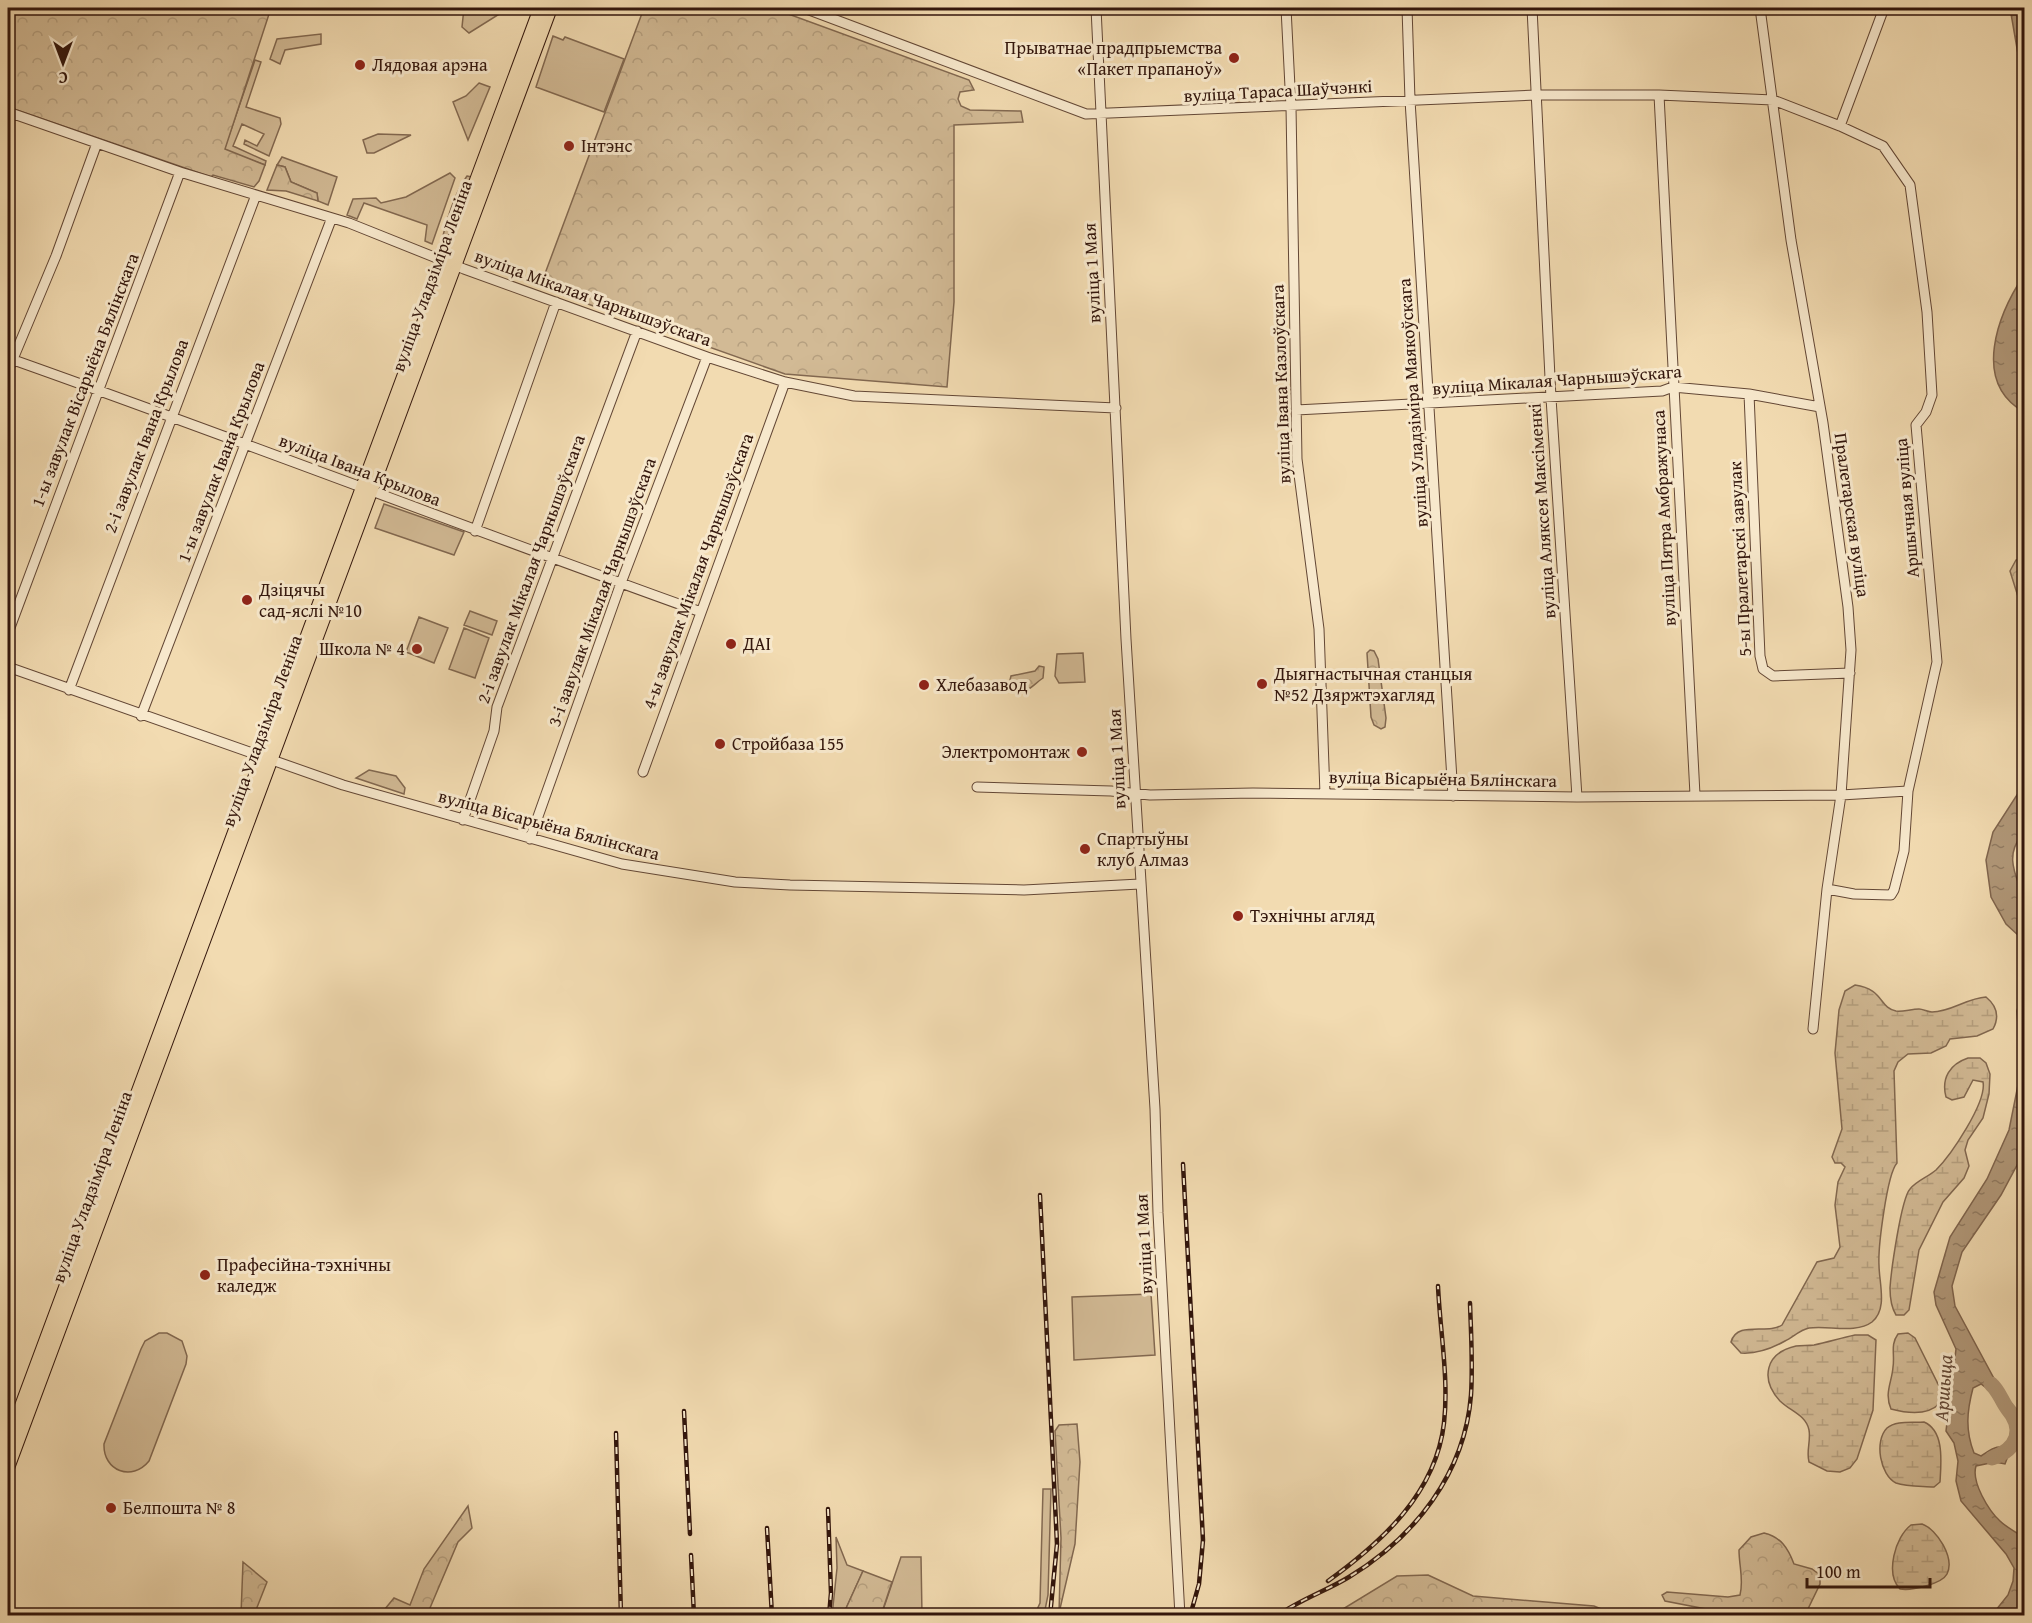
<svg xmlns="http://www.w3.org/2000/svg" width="2032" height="1623" viewBox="0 0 2032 1623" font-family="'Gentium Book Plus',serif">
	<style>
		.grass { fill: #d2ba95; stroke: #826850; stroke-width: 1.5 }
		.forest { fill: url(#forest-crowns); stroke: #826850; stroke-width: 1.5 }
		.wetland { fill: url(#wetland-marsh); stroke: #826850; stroke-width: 1.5 }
		.water { fill: url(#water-ripples); stroke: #7f644d; stroke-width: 1.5 }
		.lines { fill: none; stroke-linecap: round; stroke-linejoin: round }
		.river { stroke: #b19879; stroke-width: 15 }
		.minor-casing { stroke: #634735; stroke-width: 11 }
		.major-casing { stroke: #33160c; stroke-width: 14 }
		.minor { stroke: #f7e8cc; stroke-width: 9 }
		.major { stroke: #f2dbb1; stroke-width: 12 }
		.rail-casing { stroke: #33160c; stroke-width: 4.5 }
		.rail { stroke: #f7e8cc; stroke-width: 2; stroke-dasharray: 7; stroke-linecap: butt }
		.poi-dot { fill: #8f2418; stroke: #f7e8cc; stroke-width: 2 }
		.labels { text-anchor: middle; stroke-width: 6; stroke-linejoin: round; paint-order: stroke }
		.poi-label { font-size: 18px; fill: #33160c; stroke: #f7e8cc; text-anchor: start }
		.street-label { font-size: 18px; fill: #33160c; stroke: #f7e8cc }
		.water-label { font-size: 20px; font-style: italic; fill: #654a38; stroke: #f7e8cc }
	</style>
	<defs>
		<pattern id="forest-crowns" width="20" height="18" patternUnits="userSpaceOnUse" patternTransform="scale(1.5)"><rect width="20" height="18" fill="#d2ba95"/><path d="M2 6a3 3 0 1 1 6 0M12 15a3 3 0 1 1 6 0" fill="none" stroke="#b59f7f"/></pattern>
		<pattern id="wetland-marsh" width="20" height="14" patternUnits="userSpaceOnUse" patternTransform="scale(1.5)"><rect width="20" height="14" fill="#d2ba95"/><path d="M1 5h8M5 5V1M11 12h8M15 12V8" fill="none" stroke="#b59f7f"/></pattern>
		<pattern id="water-ripples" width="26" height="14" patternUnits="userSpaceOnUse" patternTransform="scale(1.5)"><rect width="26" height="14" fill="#b19879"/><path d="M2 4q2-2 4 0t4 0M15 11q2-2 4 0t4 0" fill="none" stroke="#917b62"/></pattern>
	</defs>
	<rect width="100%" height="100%" fill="#f2dbb1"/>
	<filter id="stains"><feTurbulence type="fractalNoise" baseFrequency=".00333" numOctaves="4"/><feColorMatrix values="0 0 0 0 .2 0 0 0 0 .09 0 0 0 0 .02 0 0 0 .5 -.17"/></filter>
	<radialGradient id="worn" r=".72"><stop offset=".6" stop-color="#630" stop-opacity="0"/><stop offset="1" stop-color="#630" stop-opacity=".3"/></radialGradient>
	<path class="grass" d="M 464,8 L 509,8 L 469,33 L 462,27 Z
		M 321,34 L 321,44 L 285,50 L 280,64 L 270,59 L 277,39 Z
		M 553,36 L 563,40 L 565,37 L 624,59 L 604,112 L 536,87 Z
		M 255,60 L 261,62 L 246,107 L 280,118 L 281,124 L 269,156 L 244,144 L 245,140 L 257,146 L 264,134 L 242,124 L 233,146 L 266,161 L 265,165 L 224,150 Z
		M 479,83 L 490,87 L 468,140 L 453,102 L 466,96 Z
		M 378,134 L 411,135 L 374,153 L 367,153 L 363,140 Z
		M 282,157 L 337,177 L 328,205 L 318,201 L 317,193 L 291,182 L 285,167 L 277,165 Z
		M 450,173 L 455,178 L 432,244 L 425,241 L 427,225 L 364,203 L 357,219 L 347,215 L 353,199 L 376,198 L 381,203 L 406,197 Z
		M 467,176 L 472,177 L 447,245 L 441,243 C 447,220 453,196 467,176 Z
		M 384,504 L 464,532 L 454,555 L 375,528 Z
		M 470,611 L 497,621 L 492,635 L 464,625 Z
		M 419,617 L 448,628 L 434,663 L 406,652 Z
		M 464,628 L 489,638 L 475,678 L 449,669 Z
		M 1083,653 L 1085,682 L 1059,683 L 1055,676 L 1057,654 Z
		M 369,770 L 396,776 L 405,788 L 404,794 L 356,778 Z
		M 1151,1294 L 1155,1355 L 1074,1360 L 1072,1297 Z
		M 159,1333 L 167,1333 L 182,1341 L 187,1356 L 186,1364 L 149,1461 C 132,1482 103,1471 104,1444 L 141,1349 L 145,1341 Z
		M 1043,1489 L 1051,1489 L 1048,1595 L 1044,1615 L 1034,1616 L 1040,1603 Z
		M 836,1537 L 847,1565 L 863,1571 L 843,1615 L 832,1616 L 837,1568 Z
		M 901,1557 L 921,1557 L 922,1615 L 881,1616 Z"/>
	<path class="forest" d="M 8,8 L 271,8 L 225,149 L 265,165 L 259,181 L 254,187 L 213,175 L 211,177 L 8,107 Z
		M 644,8 L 772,8 L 969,80 L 974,90 L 960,92 L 958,99 L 961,106 L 970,110 L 1021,111 L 1023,122 L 954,125 L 954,302 L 947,387 L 785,374 L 540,287 Z
		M 277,165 L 285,167 L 291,182 L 317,193 L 318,201 L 286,191 L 267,190 Z
		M 2024,556 L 2024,639 L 2023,639 L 2018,633 L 2020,603 L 2010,571 L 2016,560 Z
		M 1370,650 L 1374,651 L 1378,659 L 1386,718 L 1385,727 L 1381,729 L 1374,725 L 1371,717 L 1367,653 Z
		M 1039,666 L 1044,667 L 1043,678 C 1031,686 1028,695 1013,689 L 1009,684 L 1011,676 L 1035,671 Z
		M 1077,1424 L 1080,1462 L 1075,1544 L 1059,1613 L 1061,1538 L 1055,1431 L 1059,1425 Z
		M 468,1506 L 472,1528 L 458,1542 L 427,1615 L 380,1615 L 394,1598 L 410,1605 L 424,1569 Z
		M 1764,1533 C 1781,1537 1788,1548 1794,1564 L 1812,1569 L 1820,1575 L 1820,1584 L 1805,1615 L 1715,1615 L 1706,1609 L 1665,1601 L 1662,1595 L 1667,1592 L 1728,1597 L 1740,1595 C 1744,1580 1739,1566 1739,1550 L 1751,1537 Z
		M 243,1562 L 267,1582 L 254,1615 L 241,1615 Z
		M 863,1571 L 892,1582 L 881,1615 L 843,1615 Z
		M 1428,1575 L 1473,1596 L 1594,1606 L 1616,1615 L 1333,1615 L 1397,1576 Z"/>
	<path class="wetland" d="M 1855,985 C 1884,989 1879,1008 1896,1011 C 1903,1012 1911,1009 1919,1009 C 1923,1009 1928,1012 1932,1012 C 1951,1012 1967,998 1986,997 C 1997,1006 2000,1016 1993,1029 L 1977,1036 L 1950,1039 L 1946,1046 L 1931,1053 L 1908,1054 L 1898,1062 L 1894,1071 L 1897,1163 C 1887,1174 1878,1247 1879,1265 C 1879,1283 1888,1309 1872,1322 C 1856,1334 1827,1325 1809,1328 C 1800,1330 1793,1337 1785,1341 C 1771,1349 1756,1354 1741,1353 L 1731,1342 C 1737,1320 1768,1335 1782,1325 L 1817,1262 L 1834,1258 L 1840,1247 L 1835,1205 L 1838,1182 L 1845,1167 L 1841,1163 L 1835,1163 L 1832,1157 L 1842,1129 L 1835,1053 L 1839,1010 L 1845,991 Z
		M 1968,1058 L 1980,1058 L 1986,1063 L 1990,1074 L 1989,1094 L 1983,1118 L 1968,1140 L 1965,1150 L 1969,1166 L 1964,1178 L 1943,1202 L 1919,1250 L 1909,1310 L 1904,1315 L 1896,1315 C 1891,1307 1890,1297 1890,1288 C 1891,1272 1901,1199 1910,1189 C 1916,1181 1928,1177 1936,1170 C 1951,1155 1987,1102 1983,1082 L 1973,1080 L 1964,1097 L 1952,1100 L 1946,1097 C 1941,1078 1950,1064 1968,1058 Z
		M 1908,1333 L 1915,1338 L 1940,1388 L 1939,1404 C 1927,1416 1906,1413 1891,1409 C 1884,1393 1892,1382 1893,1367 C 1895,1354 1890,1345 1898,1334 Z
		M 1855,1335 L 1868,1335 L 1876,1340 L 1873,1410 L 1857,1459 L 1850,1468 L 1840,1472 L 1827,1471 L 1809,1462 C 1806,1451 1811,1441 1809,1430 C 1806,1415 1790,1411 1780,1401 C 1760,1379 1765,1353 1796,1346 C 1802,1345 1808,1346 1814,1345 C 1828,1342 1841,1338 1855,1335 Z
		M 1924,1422 C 1945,1431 1941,1463 1940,1482 L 1934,1487 C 1922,1486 1907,1487 1896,1483 C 1880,1475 1874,1441 1887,1428 C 1896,1420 1912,1423 1924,1422 Z
		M 1922,1524 C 1937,1529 1955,1558 1947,1574 C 1942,1584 1911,1591 1900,1589 C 1885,1574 1895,1537 1911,1525 Z"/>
	<path class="water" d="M 2010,8 L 2024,8 L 2024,87 L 2023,83 Z
		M 2024,275 L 2024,331 L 2020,344 L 2024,412 C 1971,382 1998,314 2024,275 Z
		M 2024,784 L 2024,837 L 2021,836 C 2003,859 2019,879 2024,902 C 2029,921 2025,952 2024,972 L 2019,936 L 2006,924 L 1991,897 L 1986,860 L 1993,832 Z
		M 2024,983 L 2024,1152 L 2001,1195 L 1962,1252 L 1952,1286 L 1955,1306 L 2004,1397 L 2001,1399 L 1981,1384 L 1973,1388 C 1967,1411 1965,1430 1974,1453 L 1981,1456 C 1991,1450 1998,1442 2010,1451 L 2005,1464 L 1995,1462 L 1976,1466 C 1971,1482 1989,1511 2000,1521 C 2007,1528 2017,1532 2024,1538 L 2024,1605 L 2017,1615 L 1992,1615 L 2008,1595 L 2013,1581 L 2014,1568 L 2006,1554 L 1961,1501 L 1956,1481 L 1958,1461 L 1954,1443 L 1946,1431 L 1956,1349 L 1936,1305 L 1934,1292 L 1950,1237 L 1987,1179 L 2009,1130 L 2021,1070 L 2017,1011 Z"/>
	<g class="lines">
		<path class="river" d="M 1991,1384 C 1999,1391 2001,1400 2007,1408 C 2025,1429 2018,1449 1992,1458"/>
		<g class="minor-casing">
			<path id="minor" d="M 804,8 L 1086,114 L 1535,95 L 1659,95 L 1773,100 L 1840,126 L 1883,146 L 1910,185 L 1927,312 L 1932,395 L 1926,412 L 1916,425 L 1937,662 L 1908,791 L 1904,851 L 1894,890 L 1891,895 L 1854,894 L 1827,889
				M 1096,8 L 1126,639 L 1155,1109 L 1158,1213 L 1180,1616
				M 1286,8 L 1291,107 L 1297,459 L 1319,629 L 1325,794
				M 1407,8 L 1410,100 L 1453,796
				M 1532,8 L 1551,398 L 1577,797
				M 1760,8 L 1791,240 L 1823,423 L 1848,607 L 1851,650 L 1841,795 L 1827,889 L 1813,1029
				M 1659,95 L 1695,795
				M 8,112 L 180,172 L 349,223 L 464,269 L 707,357 L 785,382 L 854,396 L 1116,408
				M 8,124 L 12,113
				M 1840,126 L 1884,8
				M 8,358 C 240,440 469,529 701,612
				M 8,371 L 56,256 L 97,143
				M 1749,394 L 1760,656 L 1763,669 L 1773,676 L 1850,673
				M 1296,410 L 1662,391 L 1673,387 L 1749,394 L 1820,407
				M 475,531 L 556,302
				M 8,633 L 180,172
				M 8,667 L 343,785 L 622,864 L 735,882 L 790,885 L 1024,890 L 1140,884
				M 69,690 L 256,195
				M 141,716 L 331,220
				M 643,772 L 785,382
				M 977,787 L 1111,791 L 1150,795 L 1253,793 L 1577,797 L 1841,795 L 1908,791
				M 463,820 L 494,731 L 497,707 L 637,331
				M 530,839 L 621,583 L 707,357"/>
		</g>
		<g class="major-casing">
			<path id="major" d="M 8,1441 L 540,8
				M 8,1468 L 551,8"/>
		</g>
		<use href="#minor" class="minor"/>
		<use href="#major" class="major"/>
		<g class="rail-casing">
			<path id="rail" d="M 1183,1164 L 1203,1540 L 1199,1584 L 1190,1616
				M 1040,1195 L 1057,1544 L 1050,1616
				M 684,1411 L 690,1534
				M 616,1433 L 621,1616
				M 828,1509 L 831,1593 L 829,1616
				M 767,1528 L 772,1616
				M 691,1555 L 694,1616
				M 1328,1581 C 1382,1542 1436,1493 1444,1423 C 1449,1379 1440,1331 1438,1286
				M 1277,1616 C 1299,1600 1326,1591 1349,1577 C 1415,1537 1465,1473 1471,1395 C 1473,1364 1471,1334 1470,1303"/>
		</g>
		<use href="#rail" class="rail"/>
	</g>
	<g class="poi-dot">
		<circle cx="1234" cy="58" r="6"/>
		<circle cx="360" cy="65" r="6"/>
		<circle cx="569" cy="146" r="6"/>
		<circle cx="247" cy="600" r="6"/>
		<circle cx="731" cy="644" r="6"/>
		<circle cx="417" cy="649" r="6"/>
		<circle cx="1262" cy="684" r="6"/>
		<circle cx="924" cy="685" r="6"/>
		<circle cx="720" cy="744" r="6"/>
		<circle cx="1082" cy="752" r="6"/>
		<circle cx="1085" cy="849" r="6"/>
		<circle cx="1238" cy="916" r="6"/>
		<circle cx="205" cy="1275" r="6"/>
		<circle cx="111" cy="1508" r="6"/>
	</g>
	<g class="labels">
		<g class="poi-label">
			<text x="1222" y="54" text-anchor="end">Прыватнае прадпрыемства<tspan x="1222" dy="21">«Пакет прапаноў»</tspan></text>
			<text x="372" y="71">Лядовая арэна</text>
			<text x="581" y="152">Інтэнс</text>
			<text x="259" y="596">Дзіцячы<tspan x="259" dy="21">сад-яслі №10</tspan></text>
			<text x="743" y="650">ДАІ</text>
			<text x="405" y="655" text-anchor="end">Школа № 4</text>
			<text x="1274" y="680">Дыягнастычная станцыя<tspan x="1274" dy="21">№52 Дзяржтэхагляд</tspan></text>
			<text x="936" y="691">Хлебазавод</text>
			<text x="732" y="750">Стройбаза 155</text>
			<text x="1070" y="758" text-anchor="end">Электромонтаж</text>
			<text x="1097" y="845">Спартыўны<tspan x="1097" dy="21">клуб Алмаз</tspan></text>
			<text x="1250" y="922">Тэхнічны агляд</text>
			<text x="217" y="1271">Прафесійна-тэхнічны<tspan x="217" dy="21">каледж</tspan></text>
			<text x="123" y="1514">Белпошта № 8</text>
		</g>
		<g class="street-label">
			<text transform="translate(1278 91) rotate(-3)" y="6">вуліца Тараса Шаўчэнкі</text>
			<text transform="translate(1092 273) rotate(-93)" y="6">вуліца 1 Мая</text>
			<text transform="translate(432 276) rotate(-70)" y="6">вуліца Уладзіміра Леніна</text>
			<text transform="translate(593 298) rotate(20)" y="6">вуліца Мікалая Чарнышэўскага</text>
			<text transform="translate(85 380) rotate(-69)" y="6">1-ы завулак Вісарыёна Бялінскага</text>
			<text transform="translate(1557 380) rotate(-4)" y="6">вуліца Мікалая Чарнышэўскага</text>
			<text transform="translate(1281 384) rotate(-92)" y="6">вуліца Івана Казлоўскага</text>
			<text transform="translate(1413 403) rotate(-94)" y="6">вуліца Уладзіміра Маякоўскага</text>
			<text transform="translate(146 436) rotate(-69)" y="6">2-і завулак Івана Крылова</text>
			<text transform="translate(221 462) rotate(-69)" y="6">1-ы завулак Івана Крылова</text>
			<text transform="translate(360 470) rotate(21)" y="6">вуліца Івана Крылова</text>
			<text transform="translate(1907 508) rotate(-95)" y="6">Аршычная вуліца</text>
			<text transform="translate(1542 511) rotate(-94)" y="6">вуліца Аляксея Максіменкі</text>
			<text transform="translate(1852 515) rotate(82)" y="6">Пралетарская вуліца</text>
			<text transform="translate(1664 518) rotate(-93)" y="6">вуліца Пятра Амбражунаса</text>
			<text transform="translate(1740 559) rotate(-93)" y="6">5-ы Пралетарскі завулак</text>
			<text transform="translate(531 569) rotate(-70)" y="6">2-і завулак Мікалая Чарнышэўскага</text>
			<text transform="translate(698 571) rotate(-70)" y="6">4-ы завулак Мікалая Чарнышэўскага</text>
			<text transform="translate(602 592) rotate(-70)" y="6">3-і завулак Мікалая Чарнышэўскага</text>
			<text transform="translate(262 731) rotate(-70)" y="6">вуліца Уладзіміра Леніна</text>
			<text transform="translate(1117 759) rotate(-93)" y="6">вуліца 1 Мая</text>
			<text transform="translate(1443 779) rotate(1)" y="6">вуліца Вісарыёна Бялінскага</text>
			<text transform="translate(549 825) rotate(15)" y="6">вуліца Вісарыёна Бялінскага</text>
			<text transform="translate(92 1187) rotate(-70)" y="6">вуліца Уладзіміра Леніна</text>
			<text transform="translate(1144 1244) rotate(-93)" y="6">вуліца 1 Мая</text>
		</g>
		<g class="water-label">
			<text transform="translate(1943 1388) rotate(-86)" y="7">Аршыца</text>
		</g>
	</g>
	<rect width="2032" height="1623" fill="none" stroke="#f2dbb1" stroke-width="30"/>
	<rect x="9" y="9" width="2014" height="1605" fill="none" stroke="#33160c" stroke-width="3"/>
	<rect x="15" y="15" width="2002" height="1593" fill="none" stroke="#33160c" stroke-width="1.5"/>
	<g transform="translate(63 63) rotate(180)" stroke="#f7e8cc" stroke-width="4.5" paint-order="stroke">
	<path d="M0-4.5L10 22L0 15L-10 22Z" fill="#33160c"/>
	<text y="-9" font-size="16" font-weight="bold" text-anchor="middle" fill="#33160c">С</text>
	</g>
	<path d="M1807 1578v9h123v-9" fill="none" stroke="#33160c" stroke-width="3"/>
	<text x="1816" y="1578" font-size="18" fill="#33160c" stroke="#f7e8cc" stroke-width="4.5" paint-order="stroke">100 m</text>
	<rect width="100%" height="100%" filter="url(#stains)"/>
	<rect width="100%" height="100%" fill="url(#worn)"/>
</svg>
